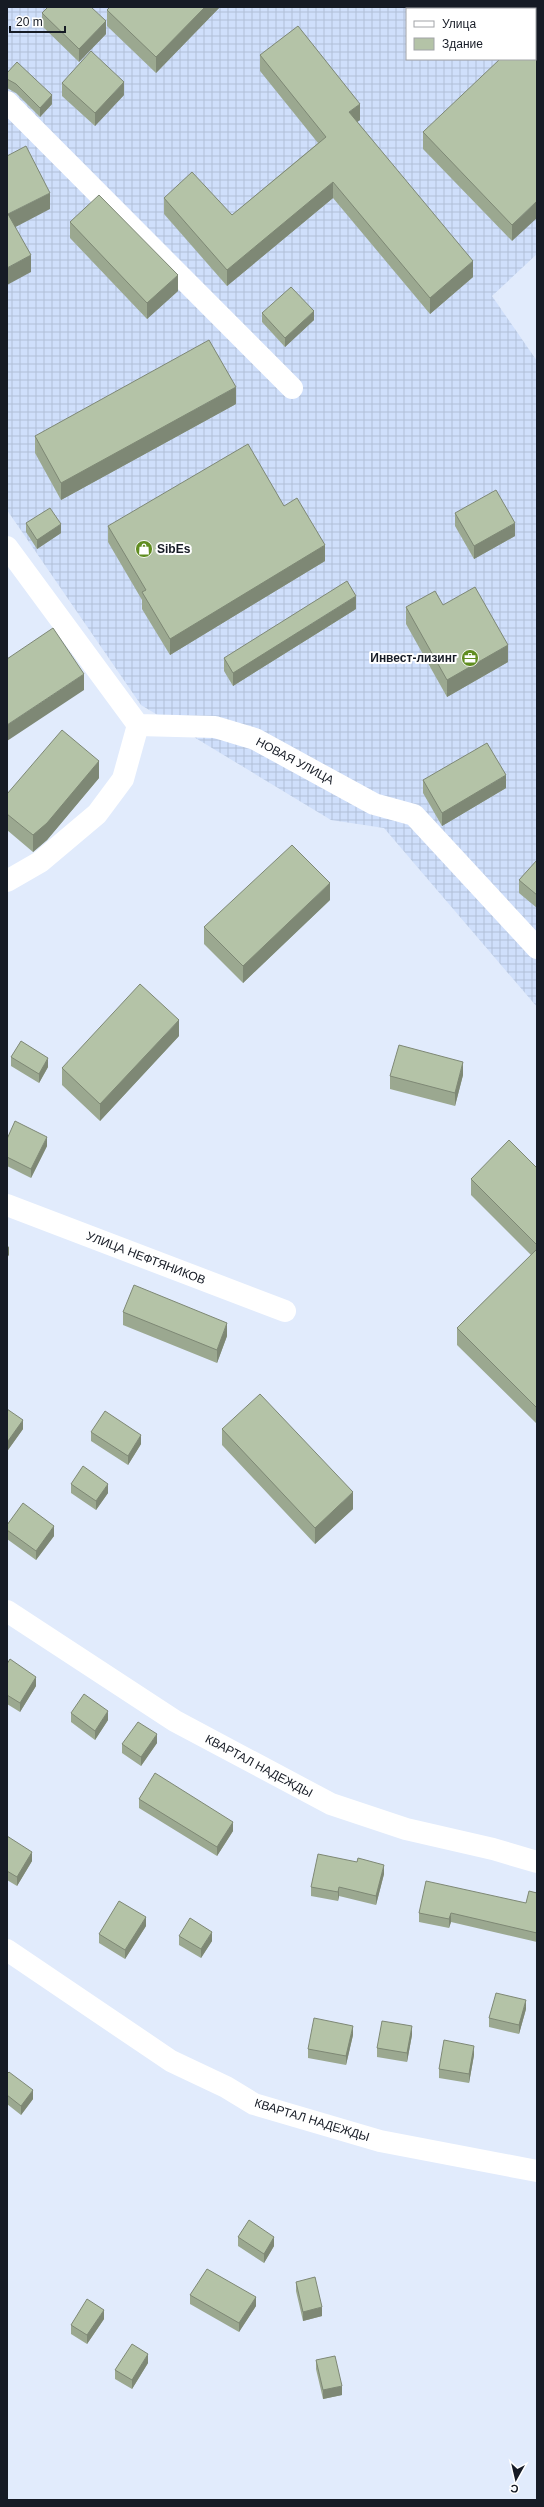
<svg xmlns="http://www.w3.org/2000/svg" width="544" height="2507" viewBox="0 0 544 2507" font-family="Arial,sans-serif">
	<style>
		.industrial { fill: url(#industrial-grid); fill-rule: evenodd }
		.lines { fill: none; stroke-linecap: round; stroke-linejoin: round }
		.minor { stroke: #fff; stroke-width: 22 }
		.wall { fill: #9ba890 }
		.shaded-wall { fill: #7e8875 }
		.building { fill: #b4c3a7; stroke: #7e8875 }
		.labels { text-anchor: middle; stroke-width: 4; stroke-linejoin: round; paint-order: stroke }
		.poi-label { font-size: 12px; font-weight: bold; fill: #161b25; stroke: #fff; text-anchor: start }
		.street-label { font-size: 12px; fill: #161b25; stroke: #fff }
	</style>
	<defs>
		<pattern id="industrial-grid" width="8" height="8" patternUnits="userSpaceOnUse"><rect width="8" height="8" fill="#cfdffb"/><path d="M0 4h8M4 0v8" fill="none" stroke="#b1bfd7"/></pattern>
	</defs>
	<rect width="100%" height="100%" fill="#e1ebfc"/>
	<path class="industrial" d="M 7,7 L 537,7 L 537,254 L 492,296 L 537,361 L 537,1007 L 384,828 L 331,820 L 141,705 L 7,510 ZM 407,9 L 535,9 L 535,59 L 407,59 Z"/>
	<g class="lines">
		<path class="minor" d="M 7,102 L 292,388
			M 7,547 L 138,725 L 215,727 L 255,739 L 374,804 L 414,815 L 537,948
			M 7,881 L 40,862 L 97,814 L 123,779 L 138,725
			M 7,1205 L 285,1311
			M 7,1611 L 175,1721 L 331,1804 L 406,1829 L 493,1849 L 537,1862
			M 7,1950 L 171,2061 L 226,2087 L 254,2104 L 380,2141 L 537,2171"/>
	</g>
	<path class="wall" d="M 110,7 L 220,7 L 156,73 L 107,26 L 107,10 Z
		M 42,13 L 106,34 L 79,62 L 42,26 Z
		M 260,55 L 360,120 L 357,122 L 473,277 L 430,314 L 333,198 L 227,286 L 164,214 L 164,198 L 232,215 L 318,143 L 260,71 Z
		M 535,59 L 512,241 L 423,149 L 423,132 Z
		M 7,73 L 52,104 L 40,117 L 16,93 L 7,88 Z
		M 62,83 L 124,95 L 95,126 L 62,96 Z
		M 70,222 L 178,291 L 147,319 L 70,238 Z
		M 262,313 L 314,320 L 285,347 L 262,322 Z
		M 236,404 L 61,500 L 35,453 L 35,436 Z
		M 284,506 L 325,561 L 170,655 L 142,609 L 142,600 L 108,542 L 108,526 Z
		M 455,513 L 515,536 L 474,559 L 455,526 Z
		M 26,523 L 61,533 L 37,549 L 26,532 Z
		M 443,605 L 508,662 L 447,697 L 406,624 L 406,607 Z
		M 356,609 L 233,686 L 224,671 L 224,658 Z
		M 99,778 L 47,840 L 33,852 L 7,830 L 7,794 Z
		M 423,780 L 506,788 L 442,826 L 423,793 Z
		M 537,860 L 537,908 L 519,893 L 519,880 Z
		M 330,900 L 243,983 L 204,944 L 204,927 Z
		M 179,1036 L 100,1121 L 62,1085 L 62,1068 Z
		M 11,1057 L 48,1067 L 39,1083 L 11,1066 Z
		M 463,1075 L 455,1106 L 390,1089 L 390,1076 Z
		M 7,1139 L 47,1146 L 31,1178 L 7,1166 Z
		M 537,1168 L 537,1424 L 457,1345 L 457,1328 L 531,1255 L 471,1195 L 471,1179 Z
		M 123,1312 L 227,1336 L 217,1363 L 123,1325 Z
		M 7,1409 L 23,1429 L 8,1450 L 7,1449 Z
		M 222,1429 L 353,1509 L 315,1544 L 222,1445 Z
		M 91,1432 L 141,1444 L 128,1465 L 91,1441 Z
		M 71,1484 L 108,1493 L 96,1510 L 71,1493 Z
		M 7,1525 L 54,1536 L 36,1560 L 7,1539 Z
		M 7,1664 L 36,1686 L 20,1712 L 7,1704 Z
		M 71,1713 L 108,1720 L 95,1740 L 71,1722 Z
		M 157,1743 L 141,1766 L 122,1753 L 122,1744 Z
		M 139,1799 L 233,1831 L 217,1856 L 139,1808 Z
		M 7,1836 L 32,1861 L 17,1886 L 7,1880 Z
		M 384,1874 L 376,1905 L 339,1896 L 338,1901 L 311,1896 L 311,1887 Z
		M 537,1893 L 537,1942 L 451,1922 L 449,1928 L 419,1922 L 419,1913 L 526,1903 Z
		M 146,1926 L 125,1959 L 99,1943 L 99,1934 Z
		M 179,1936 L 212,1941 L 201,1958 L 179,1945 Z
		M 526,2009 L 519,2034 L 489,2027 L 489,2018 Z
		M 353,2035 L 346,2065 L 308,2058 L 308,2049 Z
		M 412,2035 L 407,2062 L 377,2057 L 377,2048 Z
		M 474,2055 L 469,2083 L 439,2078 L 439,2069 Z
		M 7,2074 L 33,2099 L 21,2115 L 7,2104 Z
		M 238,2237 L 274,2246 L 264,2263 L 238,2246 Z
		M 296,2282 L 322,2316 L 303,2321 L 296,2291 Z
		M 190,2295 L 256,2306 L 239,2332 L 190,2304 Z
		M 104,2319 L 87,2344 L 71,2334 L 71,2325 Z
		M 316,2360 L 342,2395 L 323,2399 L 316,2369 Z
		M 148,2363 L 132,2389 L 115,2379 L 115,2370 Z"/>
	<path class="shaded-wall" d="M 205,7 L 220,7 L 156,73 L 156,57 Z
		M 106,21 L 106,34 L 79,62 L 79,49 Z
		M 124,82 L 124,95 L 95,126 L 95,113 Z
		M 52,95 L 52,104 L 40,117 L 40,108 Z
		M 360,104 L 360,120 L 349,128 L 349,112 Z
		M 333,182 L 333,198 L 227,286 L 227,270 Z
		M 50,193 L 50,209 L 8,231 L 8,214 Z
		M 537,201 L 537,218 L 512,241 L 512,225 Z
		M 31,255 L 31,272 L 7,285 L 7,268 Z
		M 473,261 L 473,277 L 430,314 L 430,298 Z
		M 178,275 L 178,291 L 147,319 L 147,303 Z
		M 314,311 L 314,320 L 285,347 L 285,338 Z
		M 236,387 L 236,404 L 61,500 L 61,483 Z
		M 515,523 L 515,536 L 474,559 L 474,546 Z
		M 61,524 L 61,533 L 37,549 L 37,540 Z
		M 325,545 L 325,561 L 170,655 L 170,639 Z
		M 356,596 L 356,609 L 233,686 L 233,673 Z
		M 508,645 L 508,662 L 447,697 L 447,680 Z
		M 84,674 L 84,690 L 7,741 L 7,725 Z
		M 99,761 L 99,778 L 47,840 L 33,852 L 33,835 Z
		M 506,775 L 506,788 L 442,826 L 442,813 Z
		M 330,883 L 330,900 L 243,983 L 243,966 Z
		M 179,1020 L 179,1036 L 100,1121 L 100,1104 Z
		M 48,1058 L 48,1067 L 39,1083 L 39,1074 Z
		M 463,1062 L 463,1075 L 455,1106 L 455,1093 Z
		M 47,1137 L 47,1146 L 31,1178 L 31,1169 Z
		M 9,1246 L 9,1255 L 7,1258 L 7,1249 Z
		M 227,1323 L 227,1336 L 217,1363 L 217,1350 Z
		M 23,1420 L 23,1429 L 8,1450 L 8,1441 Z
		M 141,1435 L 141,1444 L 128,1465 L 128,1456 Z
		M 108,1484 L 108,1493 L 96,1510 L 96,1501 Z
		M 353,1492 L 353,1509 L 315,1544 L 315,1528 Z
		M 54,1526 L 54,1536 L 36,1560 L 36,1551 Z
		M 36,1677 L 36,1686 L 20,1712 L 20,1703 Z
		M 108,1711 L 108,1720 L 95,1740 L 95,1731 Z
		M 157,1734 L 157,1743 L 141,1766 L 141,1757 Z
		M 233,1822 L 233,1831 L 217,1856 L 217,1847 Z
		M 32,1852 L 32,1861 L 17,1886 L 17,1877 Z
		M 384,1865 L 384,1874 L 376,1905 L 376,1896 Z
		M 339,1887 L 339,1896 L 338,1901 L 338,1892 Z
		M 451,1913 L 451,1922 L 449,1928 L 449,1919 Z
		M 146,1917 L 146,1926 L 125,1959 L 125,1950 Z
		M 212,1932 L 212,1941 L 201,1958 L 201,1949 Z
		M 526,2000 L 526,2009 L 519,2034 L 519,2025 Z
		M 353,2026 L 353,2035 L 346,2065 L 346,2056 Z
		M 412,2026 L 412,2035 L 407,2062 L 407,2053 Z
		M 474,2046 L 474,2055 L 469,2083 L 469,2074 Z
		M 33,2090 L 33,2099 L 21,2115 L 21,2106 Z
		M 274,2237 L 274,2246 L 264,2263 L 264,2254 Z
		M 256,2297 L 256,2306 L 239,2332 L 239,2323 Z
		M 322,2307 L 322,2316 L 303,2321 L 303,2312 Z
		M 104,2310 L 104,2319 L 87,2344 L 87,2335 Z
		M 148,2354 L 148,2363 L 132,2389 L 132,2380 Z
		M 342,2386 L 342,2395 L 323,2399 L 323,2390 Z"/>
	<path class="building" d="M 48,7 L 91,7 L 106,21 L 79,49 L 42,13 Z
		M 110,7 L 205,7 L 156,57 L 107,10 Z
		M 537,24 L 537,201 L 512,225 L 423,132 L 500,59 L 535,59 L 535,26 Z
		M 298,26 L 360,104 L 349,112 L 473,261 L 430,298 L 333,182 L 227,270 L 164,198 L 192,172 L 232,215 L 326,137 L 260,55 Z
		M 91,51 L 124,82 L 95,113 L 62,83 Z
		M 17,62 L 52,95 L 40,108 L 16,84 L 7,79 L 7,73 Z
		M 26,146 L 50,193 L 8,214 L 31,255 L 7,268 L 7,156 Z
		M 99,195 L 178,275 L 147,303 L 70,222 Z
		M 291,287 L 314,311 L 285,338 L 262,313 Z
		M 209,340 L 236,387 L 61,483 L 35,436 Z
		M 248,444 L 284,506 L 297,498 L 325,545 L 170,639 L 142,592 L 146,590 L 108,526 Z
		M 496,490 L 515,523 L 474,546 L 455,513 Z
		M 50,508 L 61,524 L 37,540 L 26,523 Z
		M 347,581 L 356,596 L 233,673 L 224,658 Z
		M 475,587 L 508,645 L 447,680 L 406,607 L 435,591 L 443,605 Z
		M 53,628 L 84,674 L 7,725 L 7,659 Z
		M 62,730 L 99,761 L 47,823 L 33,835 L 7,814 L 7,794 Z
		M 487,743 L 506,775 L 442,813 L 423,780 Z
		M 292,845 L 330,883 L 243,966 L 204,927 Z
		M 537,860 L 537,895 L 519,880 Z
		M 140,984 L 179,1020 L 100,1104 L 62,1068 Z
		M 21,1041 L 48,1058 L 39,1074 L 11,1057 Z
		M 399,1045 L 463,1062 L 455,1093 L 390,1076 Z
		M 15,1121 L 47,1137 L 31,1169 L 7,1157 L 7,1139 Z
		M 509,1140 L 537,1168 L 537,1245 L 471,1179 Z
		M 537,1249 L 537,1408 L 457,1328 Z
		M 134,1285 L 227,1323 L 217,1350 L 123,1312 Z
		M 260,1394 L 353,1492 L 315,1528 L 222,1429 Z
		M 7,1409 L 23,1420 L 8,1441 L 7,1440 Z
		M 105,1411 L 141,1435 L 128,1456 L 91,1432 Z
		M 83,1466 L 108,1484 L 96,1501 L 71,1484 Z
		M 23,1503 L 54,1526 L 36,1551 L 7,1530 L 7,1525 Z
		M 10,1659 L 36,1677 L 20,1703 L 7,1695 L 7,1664 Z
		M 84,1694 L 108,1711 L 95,1731 L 71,1713 Z
		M 138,1722 L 157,1734 L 141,1757 L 122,1744 Z
		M 155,1773 L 233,1822 L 217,1847 L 139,1799 Z
		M 7,1836 L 32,1852 L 17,1877 L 7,1871 Z
		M 318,1854 L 357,1862 L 358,1858 L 384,1865 L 376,1896 L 339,1887 L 338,1892 L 311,1887 Z
		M 426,1881 L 526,1903 L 529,1891 L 537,1893 L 537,1933 L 451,1913 L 449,1919 L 419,1913 Z
		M 119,1901 L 146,1917 L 125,1950 L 99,1934 Z
		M 190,1918 L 212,1932 L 201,1949 L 179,1936 Z
		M 496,1993 L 526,2000 L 519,2025 L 489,2018 Z
		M 314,2018 L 353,2026 L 346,2056 L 308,2049 Z
		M 382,2021 L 412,2026 L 407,2053 L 377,2048 Z
		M 444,2040 L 474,2046 L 469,2074 L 439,2069 Z
		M 9,2072 L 33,2090 L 21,2106 L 7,2095 L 7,2074 Z
		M 249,2220 L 274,2237 L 264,2254 L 238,2237 Z
		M 207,2269 L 256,2297 L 239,2323 L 190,2295 Z
		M 315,2277 L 322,2307 L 303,2312 L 296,2282 Z
		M 87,2299 L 104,2310 L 87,2335 L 71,2325 Z
		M 132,2344 L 148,2354 L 132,2380 L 115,2370 Z
		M 335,2356 L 342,2386 L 323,2390 L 316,2360 Z"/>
	<defs>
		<g id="shop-disc" transform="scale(0.9)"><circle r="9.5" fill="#608d20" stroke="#fff"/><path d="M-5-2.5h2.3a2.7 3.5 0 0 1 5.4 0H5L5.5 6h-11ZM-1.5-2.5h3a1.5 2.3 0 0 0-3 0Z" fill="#fff"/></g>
		<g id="office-disc" transform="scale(0.9)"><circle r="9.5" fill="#608d20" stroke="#fff"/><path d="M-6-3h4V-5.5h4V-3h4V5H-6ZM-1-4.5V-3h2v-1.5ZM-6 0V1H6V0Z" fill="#fff"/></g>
	</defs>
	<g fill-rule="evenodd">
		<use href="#shop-disc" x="144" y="549"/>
		<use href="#office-disc" x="470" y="658"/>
	</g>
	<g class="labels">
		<g class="poi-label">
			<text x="157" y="553">SibEs</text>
			<text x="457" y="662" text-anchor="end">Инвест-лизинг</text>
		</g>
		<g class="street-label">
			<text transform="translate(295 761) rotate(28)" y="4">НОВАЯ УЛИЦА</text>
			<text transform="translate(146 1258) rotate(21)" y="4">УЛИЦА НЕФТЯНИКОВ</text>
			<text transform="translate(259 1766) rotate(28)" y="4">КВАРТАЛ НАДЕЖДЫ</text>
			<text transform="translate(312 2120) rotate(17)" y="4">КВАРТАЛ НАДЕЖДЫ</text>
		</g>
	</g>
	<rect width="544" height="2507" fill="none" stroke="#161b25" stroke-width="16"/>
	<rect x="406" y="8" width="130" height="52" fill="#ffffff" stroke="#a2a4a8"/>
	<rect x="414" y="21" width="20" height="6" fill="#ffffff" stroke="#a2a4a8"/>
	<text x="442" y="28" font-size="12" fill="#161b25">Улица</text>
	<rect x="414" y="38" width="20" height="12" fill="#b4c3a7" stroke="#a2a4a8"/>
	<text x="442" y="48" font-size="12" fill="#161b25">Здание</text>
	<g transform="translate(516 2479) rotate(188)" stroke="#ffffff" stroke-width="3" paint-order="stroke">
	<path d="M0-3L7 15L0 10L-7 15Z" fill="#161b25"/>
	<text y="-6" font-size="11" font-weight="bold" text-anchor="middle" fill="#161b25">С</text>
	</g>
	<path d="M10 26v6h55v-6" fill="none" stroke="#161b25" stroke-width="2"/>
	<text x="16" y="26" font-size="12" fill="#161b25" stroke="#ffffff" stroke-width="3" paint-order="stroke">20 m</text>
</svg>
